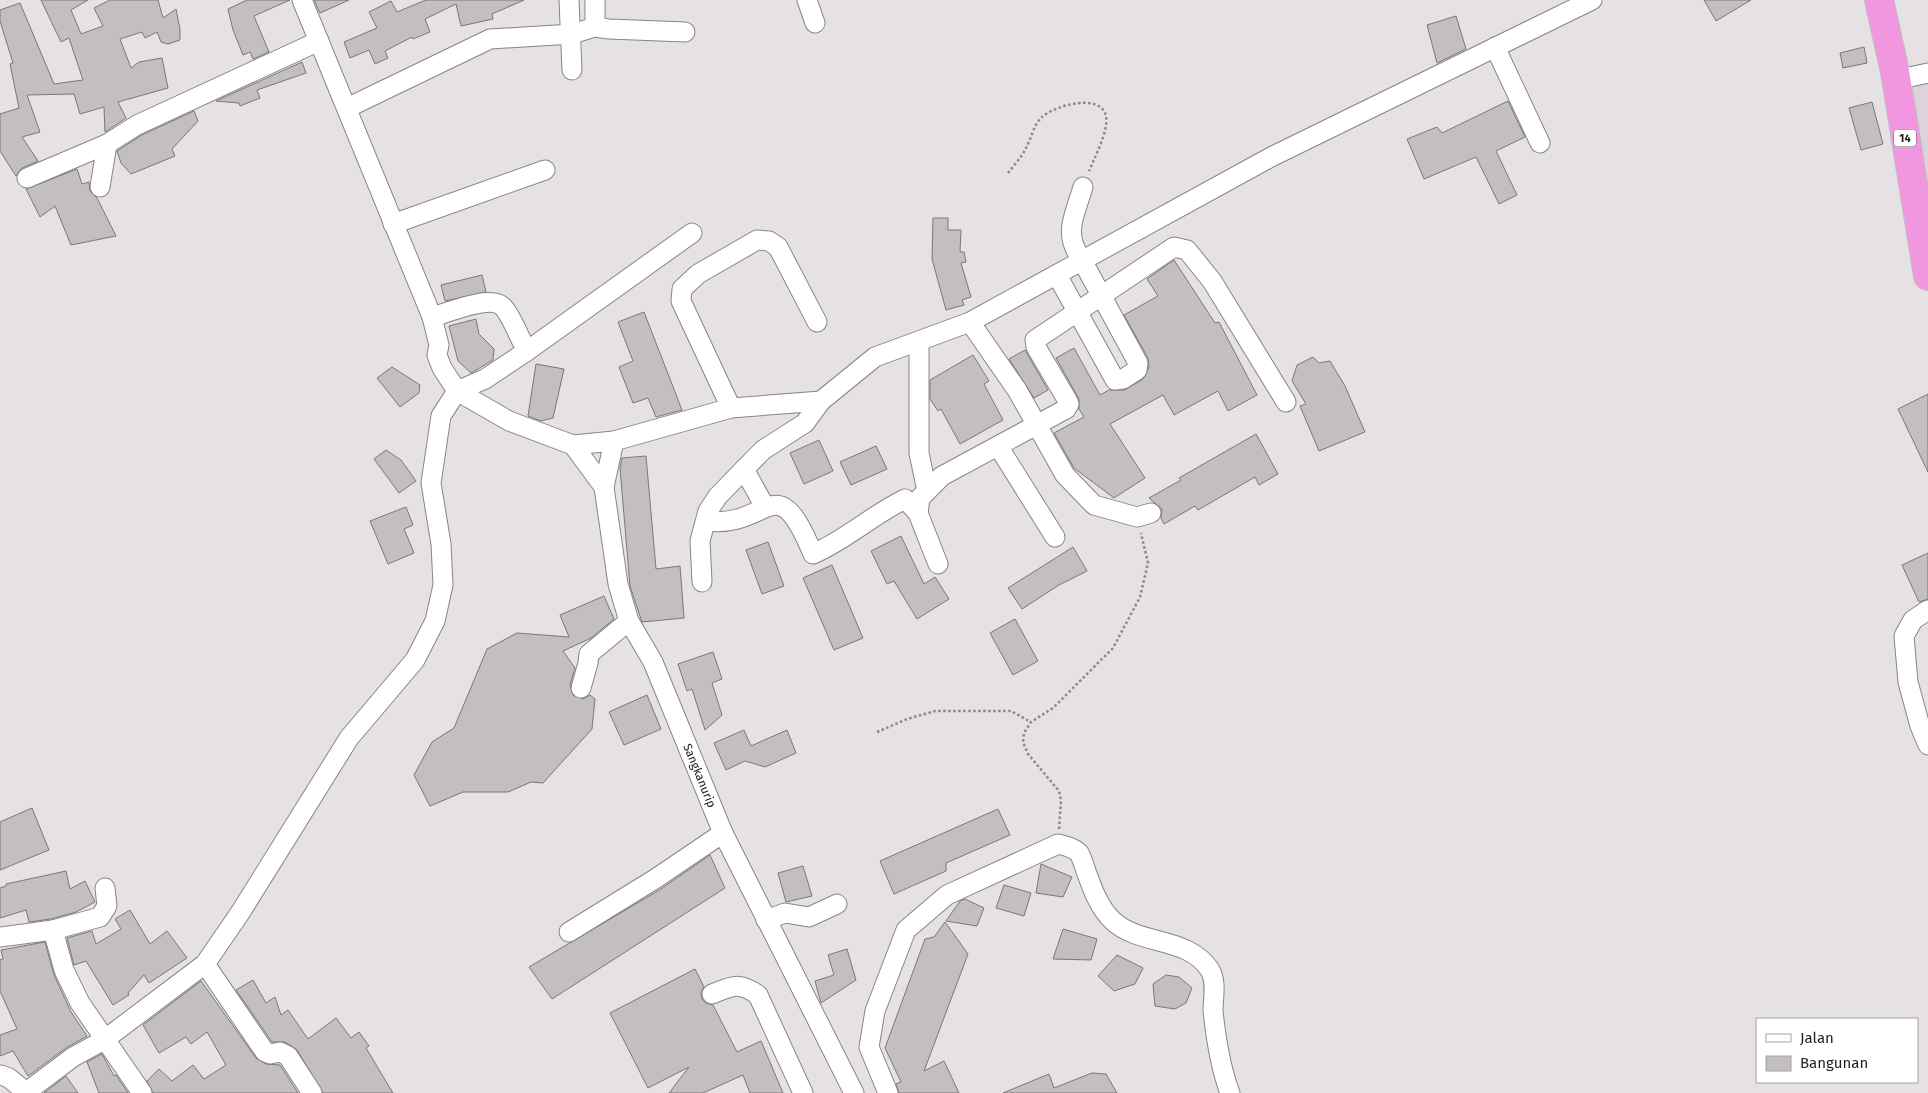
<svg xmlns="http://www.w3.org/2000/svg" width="1928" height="1093" viewBox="0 0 1928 1093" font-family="'Fira Sans',sans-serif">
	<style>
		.built { fill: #ded3db }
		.building { fill: #c3bec2; stroke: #7a7679 }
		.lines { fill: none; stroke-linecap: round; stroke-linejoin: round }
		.minor-casing { stroke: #888487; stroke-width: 21 }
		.highway-casing { stroke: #c0bfc0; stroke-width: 30 }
		.path { stroke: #8a8789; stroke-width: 2.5; stroke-dasharray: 2.5 2.5; stroke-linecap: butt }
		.minor { stroke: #fff; stroke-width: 19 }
		.highway { stroke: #f097df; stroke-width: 28 }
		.labels { text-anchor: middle; stroke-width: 4; stroke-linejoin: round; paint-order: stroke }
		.shield { fill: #fff; stroke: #626061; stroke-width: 1 }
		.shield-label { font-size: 11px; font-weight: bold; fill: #1e1c1d }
		.street-label { font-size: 12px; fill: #1e1c1d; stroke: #fff }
	</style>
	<rect width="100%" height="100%" fill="#e6e1e5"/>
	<path class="built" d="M 1928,61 L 1928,208 L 1899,72 Z"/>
	<path class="building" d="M 41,0 L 88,0 L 71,10 L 81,34 L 103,26 L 94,8 L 110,0 L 158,0 L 163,18 L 176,9 L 180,29 L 180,40 L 168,44 L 161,42 L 157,32 L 145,38 L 142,32 L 120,39 L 131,68 L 139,62 L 162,58 L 168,88 L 118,102 L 126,118 L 105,132 L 104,107 L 80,114 L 74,94 L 27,95 L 40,132 L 22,137 L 38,161 L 22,168 L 16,176 L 0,151 L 0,114 L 19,108 L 10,64 L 13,63 L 0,21 L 0,10 L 20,3 L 54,84 L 83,80 L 69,38 L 61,42 Z
		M 247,0 L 290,0 L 254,16 L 269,52 L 253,59 L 250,52 L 243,55 L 233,30 L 228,9 Z
		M 314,0 L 349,0 L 320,13 Z
		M 426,0 L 524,0 L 492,14 L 493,19 L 461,26 L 456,4 L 425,19 L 430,32 L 413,39 L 412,37 L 385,51 L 388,58 L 375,64 L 369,50 L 350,58 L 344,42 L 377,28 L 369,12 L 391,1 L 397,12 Z
		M 1704,0 L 1751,0 L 1716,21 Z
		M 1456,16 L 1466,49 L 1437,63 L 1427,25 Z
		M 1864,47 L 1867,63 L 1843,68 L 1840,53 Z
		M 302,62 L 306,73 L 257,90 L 260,98 L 240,106 L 239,103 L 216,101 Z
		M 1508,101 L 1525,137 L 1496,151 L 1517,195 L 1499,204 L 1476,157 L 1424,179 L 1407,139 L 1437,127 L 1442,133 Z
		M 1872,102 L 1883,144 L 1861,150 L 1849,108 Z
		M 194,111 L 198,121 L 172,149 L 175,156 L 131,174 L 121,163 L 117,151 L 142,135 Z
		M 77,169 L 82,184 L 89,182 L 90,191 L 97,198 L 116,236 L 71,245 L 55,206 L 40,217 L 26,189 Z
		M 933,218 L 948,218 L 948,230 L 961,230 L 960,252 L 964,252 L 966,262 L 961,263 L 971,297 L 962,300 L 964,305 L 946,310 L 932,259 Z
		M 1174,260 L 1215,323 L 1219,322 L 1257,395 L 1228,411 L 1218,391 L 1174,415 L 1163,395 L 1110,424 L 1145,478 L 1114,498 L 1074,468 L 1054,433 L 1084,417 L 1079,409 L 1079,399 L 1056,358 L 1074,348 L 1100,395 L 1109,390 L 1125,390 L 1143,379 L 1149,367 L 1148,358 L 1124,315 L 1158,296 L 1147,279 Z
		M 482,275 L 486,292 L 445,301 L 441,285 Z
		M 644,312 L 682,410 L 656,417 L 648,398 L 633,403 L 619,367 L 633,361 L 618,322 Z
		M 476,319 L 479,334 L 494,349 L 493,360 L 471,373 L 458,361 L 449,326 Z
		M 1025,350 L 1048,390 L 1034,398 L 1009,359 Z
		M 973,355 L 989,381 L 984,384 L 1003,420 L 960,444 L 941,409 L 938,411 L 930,399 L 930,380 Z
		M 1313,357 L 1319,363 L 1330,361 L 1345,386 L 1365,432 L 1319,451 L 1300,406 L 1306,404 L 1292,381 L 1297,365 Z
		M 536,364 L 564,369 L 553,418 L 541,421 L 528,416 Z
		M 392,367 L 420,385 L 419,393 L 400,407 L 377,378 Z
		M 1928,394 L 1928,472 L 1898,409 Z
		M 1256,434 L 1278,474 L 1259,485 L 1255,477 L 1198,510 L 1195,506 L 1164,524 L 1161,518 L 1162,509 L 1149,498 L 1181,480 L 1179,478 Z
		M 819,440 L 833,471 L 804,484 L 790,453 Z
		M 876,446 L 887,469 L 851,485 L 840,462 Z
		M 386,450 L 401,460 L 416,481 L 399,493 L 374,459 Z
		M 646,456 L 656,569 L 680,566 L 684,618 L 642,622 L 630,586 L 620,468 L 622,458 Z
		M 406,507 L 413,525 L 404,529 L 414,553 L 388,564 L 370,521 Z
		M 901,536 L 924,584 L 935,577 L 949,599 L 917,619 L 894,581 L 887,584 L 871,551 Z
		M 768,542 L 784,586 L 762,594 L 746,550 Z
		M 1073,547 L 1087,571 L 1059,585 L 1022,609 L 1008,588 Z
		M 1928,553 L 1928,599 L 1919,602 L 1902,565 Z
		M 832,565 L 863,638 L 834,650 L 803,578 Z
		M 604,596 L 614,619 L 591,638 L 563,651 L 575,668 L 570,685 L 573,695 L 583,699 L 590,695 L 595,699 L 592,729 L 543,783 L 531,782 L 508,792 L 463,792 L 430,806 L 414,775 L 432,742 L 454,728 L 487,649 L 517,633 L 569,637 L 560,615 Z
		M 1015,619 L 1038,661 L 1013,675 L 990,633 Z
		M 713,652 L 722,679 L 712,683 L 722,715 L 705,730 L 692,689 L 687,691 L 678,664 Z
		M 647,695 L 661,729 L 624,745 L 609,712 Z
		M 744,730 L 751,746 L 787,730 L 796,753 L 765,767 L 745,761 L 726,770 L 714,743 Z
		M 32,808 L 49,850 L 0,870 L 0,822 Z
		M 998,809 L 1010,835 L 946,863 L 946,871 L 894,894 L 880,861 Z
		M 710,855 L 725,888 L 552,999 L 529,967 L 661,889 Z
		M 1041,864 L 1072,877 L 1063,897 L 1036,893 Z
		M 803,866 L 812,896 L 786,902 L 778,873 Z
		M 66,871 L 70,889 L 85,881 L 95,902 L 76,912 L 51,919 L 29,922 L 26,910 L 0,918 L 0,888 L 6,886 L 6,884 Z
		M 1004,885 L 1031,893 L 1024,916 L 996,908 Z
		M 965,899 L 984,908 L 977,926 L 946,921 L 960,901 Z
		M 130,910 L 150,944 L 167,931 L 187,958 L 149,983 L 144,975 L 128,993 L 129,995 L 113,1005 L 86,961 L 74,965 L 67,938 L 92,931 L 96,944 L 121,929 L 115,919 Z
		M 945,922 L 968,954 L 924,1071 L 944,1061 L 959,1093 L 899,1093 L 896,1084 L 901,1082 L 885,1048 L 925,939 L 934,937 Z
		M 1063,929 L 1097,939 L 1091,960 L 1053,959 Z
		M 45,942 L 54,975 L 71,1012 L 87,1036 L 66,1048 L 28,1076 L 13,1051 L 0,1056 L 0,1035 L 17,1029 L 0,991 L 0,960 L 3,959 L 1,950 Z
		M 847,949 L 856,980 L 821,1003 L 815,981 L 834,975 L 828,955 Z
		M 1117,955 L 1143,968 L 1135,984 L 1114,991 L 1098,976 Z
		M 695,969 L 704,987 L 701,992 L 702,999 L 706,1003 L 713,1005 L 737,1052 L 761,1041 L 783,1093 L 750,1093 L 743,1075 L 703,1093 L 669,1093 L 689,1067 L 648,1088 L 610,1013 Z
		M 1166,975 L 1179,977 L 1192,988 L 1186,1003 L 1175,1009 L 1155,1006 L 1153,984 Z
		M 253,980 L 266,1003 L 275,997 L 281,1015 L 288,1010 L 308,1039 L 336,1018 L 351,1038 L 359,1032 L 369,1046 L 366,1048 L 393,1093 L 323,1093 L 297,1050 L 285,1042 L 272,1042 L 236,990 Z
		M 201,981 L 256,1058 L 266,1064 L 280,1065 L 298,1093 L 153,1093 L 147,1081 L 159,1069 L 172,1081 L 193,1065 L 204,1079 L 226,1065 L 207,1032 L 191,1044 L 186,1037 L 159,1053 L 143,1025 Z
		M 102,1054 L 114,1076 L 116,1075 L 128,1093 L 99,1093 L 87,1062 Z
		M 1092,1073 L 1106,1074 L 1117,1093 L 1003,1093 L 1049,1074 L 1054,1088 Z
		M 66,1076 L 78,1093 L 44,1093 Z"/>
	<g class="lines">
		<g class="minor-casing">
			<g id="minor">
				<path d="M 302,0 L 432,317 L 439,345 L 437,355 L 442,368 L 457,391 L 509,421 L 573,445 L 614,441 L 731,408 L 821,401 L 875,357 L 970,322 L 1271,157 L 1592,0"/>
				<path d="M 569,0 L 572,70"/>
				<path d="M 807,0 L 815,23"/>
				<path d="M 595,27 L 595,0"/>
				<path d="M 1495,47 L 1540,143"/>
				<path d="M 1896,80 L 1928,73"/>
				<path d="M 347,108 L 490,39 L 572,34 L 595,27 L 609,29 L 685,32"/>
				<path d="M 27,178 L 107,144 L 137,125 L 319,41"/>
				<path d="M 100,187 L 107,144"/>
				<path d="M 393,224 L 545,170"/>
				<path d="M 1057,275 L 1115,380 L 1123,379 L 1137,370 L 1138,363 L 1083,262 C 1062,233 1074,218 1083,187"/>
				<path d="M 432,317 C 447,313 491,294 503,307 C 512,316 520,340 527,351"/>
				<path d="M 970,322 L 1017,390 L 1065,475 L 1094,505 L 1137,517 L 1151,513"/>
				<path d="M 919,342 L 919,453 L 927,491"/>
				<path d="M 731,408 L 681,301 L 682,289 L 698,274 L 757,240 L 769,241 L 778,247 L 817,322"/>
				<path id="s1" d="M 614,441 L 604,487 L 618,584 L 629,621 L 653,662 L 723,833 L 854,1093"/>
				<path d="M 573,445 L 604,487"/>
				<path d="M 998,446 L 1055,537"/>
				<path d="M 744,469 L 765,507"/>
				<path d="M 918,513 L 920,498 L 942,476 L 1066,409 L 1069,404 L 1066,398 L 1036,347 L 1035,340 L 1174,247 L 1187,250 L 1212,281 L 1286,402"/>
				<path d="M 707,521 C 770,529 775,463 813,554 C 846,540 872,515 905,499 L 918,513 L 938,564"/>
				<path d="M 702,582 L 700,541 L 708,511 L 718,496 L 763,450 L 805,423 L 821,401"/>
				<path d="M 1928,610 L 1913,620 L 1904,636 L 1908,682 L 1920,726 L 1928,745"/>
				<path d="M 581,688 L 588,663 L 589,654 L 629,621"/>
				<path d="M 766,920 L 785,913 L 809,917 L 837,904"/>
				<path d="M 53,930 L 100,917 L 107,906 L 105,888"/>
				<path d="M 569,932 L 655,879 L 723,833"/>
				<path d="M 0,937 L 53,930 L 64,970 L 80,1003 L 142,1093"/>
				<path d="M 205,964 L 265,1052 L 270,1054 L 280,1052 L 288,1056 L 312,1093"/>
				<path d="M 712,994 C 732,986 739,981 758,995 L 803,1093"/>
				<path d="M 1,1075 L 9,1078 L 26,1092"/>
				<path d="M 25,1093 L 73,1057 L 104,1040 L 205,964 L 240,913 L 349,738 L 415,660 L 435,621 L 443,585 L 441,544 L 431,483 L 441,416 L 457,391 L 485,379 L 527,351 L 692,233"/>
				<path d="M 888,1093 L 869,1047 L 875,1011 L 906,930 L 947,895 L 1058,844 C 1066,846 1073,847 1079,853 C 1082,858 1084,865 1086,871 C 1092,888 1099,908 1113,921 C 1140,946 1188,936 1210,970 C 1217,982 1213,998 1213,1011 C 1216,1039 1220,1067 1230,1093"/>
			</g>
		</g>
		<g class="highway-casing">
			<path id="highway" d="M 1879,0 L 1895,72 L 1928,276"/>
		</g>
		<path class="path" d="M 1008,173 C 1014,165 1022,157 1026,148 C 1031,139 1034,124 1042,117 C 1054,106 1100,92 1106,116 C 1109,130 1094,159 1089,171
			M 877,732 L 907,719 L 935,711 L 1011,711 L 1031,722
			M 1059,829 L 1061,800 L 1059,791 L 1028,754 L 1023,742 L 1024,733 L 1031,722 L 1053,708 L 1113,648 L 1140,597 L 1148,563 L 1141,533"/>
		<use href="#minor" class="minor"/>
		<use href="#highway" class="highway"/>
	</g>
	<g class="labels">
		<rect class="shield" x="1894" y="129.5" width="22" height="17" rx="4"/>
		<g class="shield-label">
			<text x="1905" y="142">14</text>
		</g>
		<g class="street-label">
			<text dy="4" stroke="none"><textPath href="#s1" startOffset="354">Sangkanurip</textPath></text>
		</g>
	</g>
	<rect x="1756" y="1018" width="162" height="65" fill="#ffffff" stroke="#a5a4a5"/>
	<rect x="1766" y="1034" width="25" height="8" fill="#ffffff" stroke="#a5a4a5"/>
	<text x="1800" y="1043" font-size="15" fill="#1e1c1d">Jalan</text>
	<rect x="1766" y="1056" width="25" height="15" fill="#c3bec2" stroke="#a5a4a5"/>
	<text x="1800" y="1068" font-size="15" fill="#1e1c1d">Bangunan</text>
</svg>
